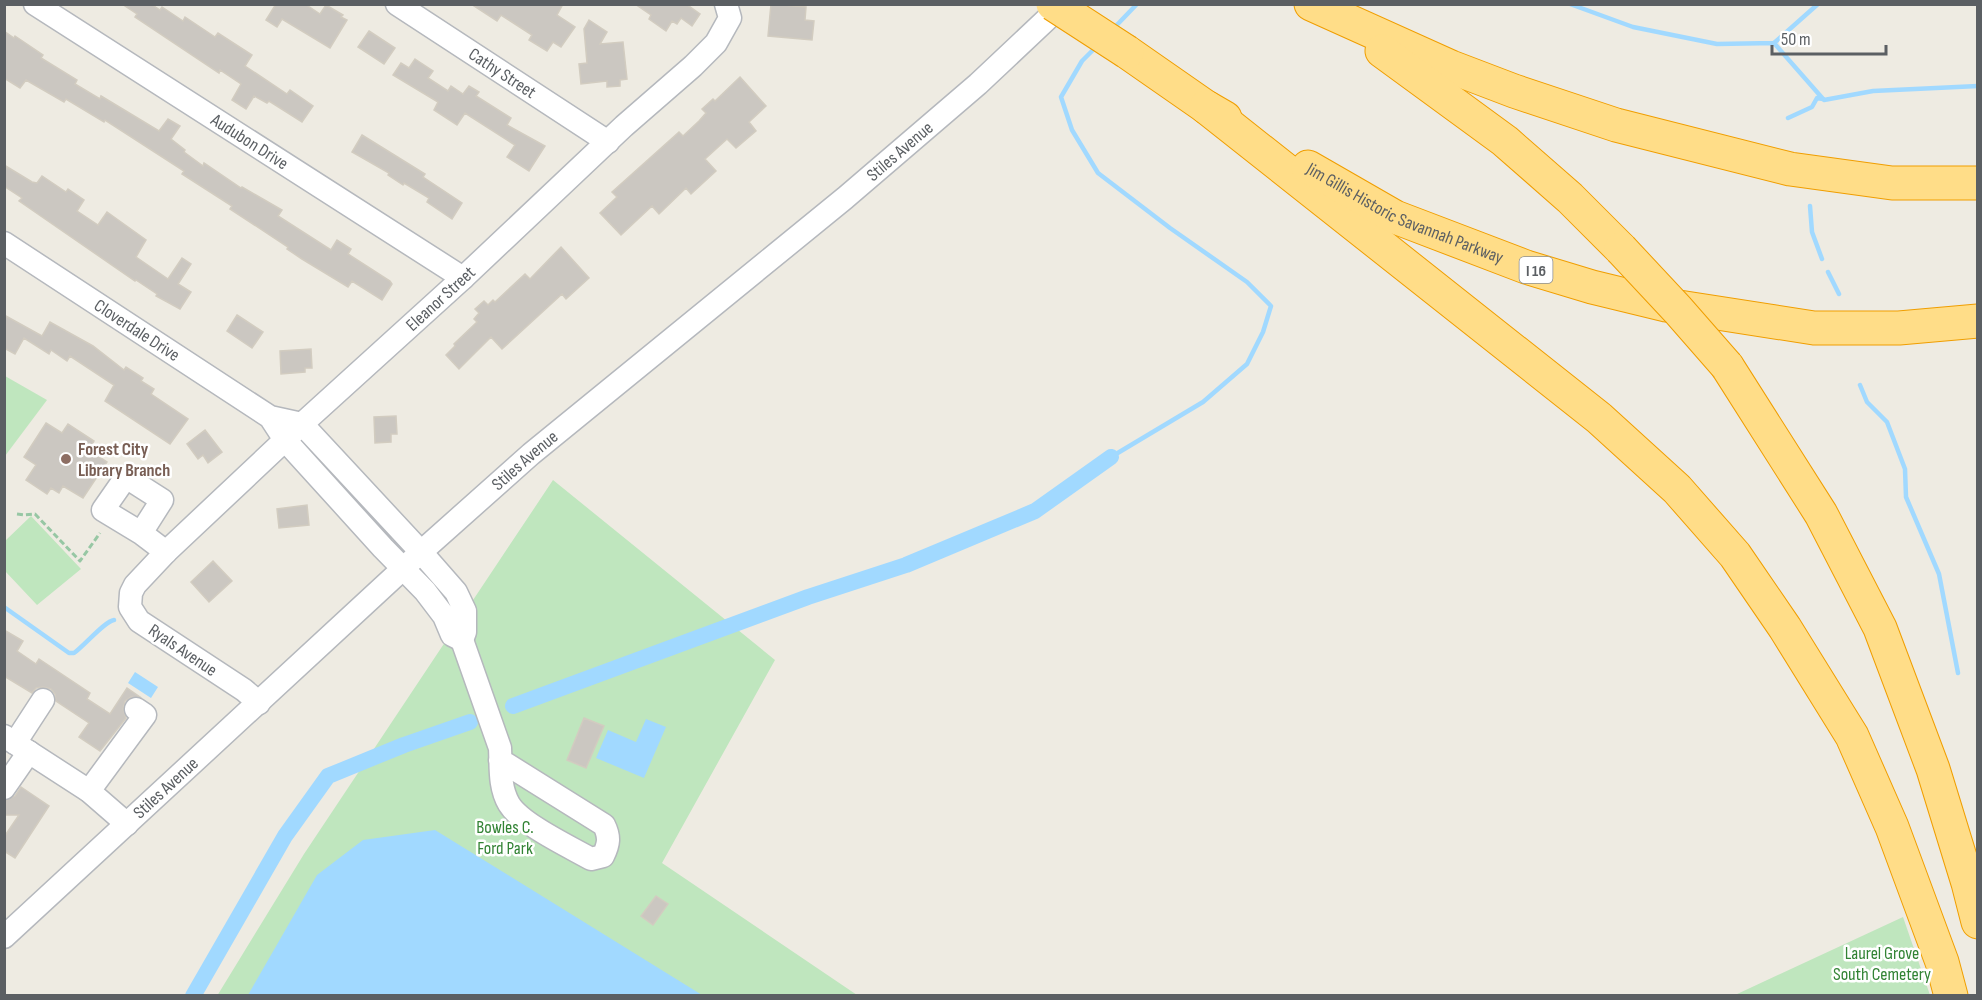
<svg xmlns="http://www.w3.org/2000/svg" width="1982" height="1000" viewBox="0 0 1982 1000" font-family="'Sofia Sans Condensed',sans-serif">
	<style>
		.green { fill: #bfe6be }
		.water { fill: #a1d9ff }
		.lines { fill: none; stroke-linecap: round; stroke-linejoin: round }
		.stream { stroke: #a1d9ff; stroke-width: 4.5 }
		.canal { stroke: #a1d9ff; stroke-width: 16 }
		.building { fill: #cbc7c1; stroke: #d2ccc0; stroke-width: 1.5 }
		.minor-casing { stroke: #b5b8bd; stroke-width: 25 }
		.highway-casing { stroke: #f09e00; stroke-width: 35 }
		.path { stroke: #97c7a4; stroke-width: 3; stroke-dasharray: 6 3; stroke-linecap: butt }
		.minor { stroke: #fff; stroke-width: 22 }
		.highway { stroke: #fd8; stroke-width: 33 }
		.highway-bridge-casing { stroke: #f09e00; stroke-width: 35; stroke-linecap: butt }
		.highway-bridge { stroke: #fd8; stroke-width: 33 }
		.education-dot { fill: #8d6e63; stroke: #fff; stroke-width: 2 }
		.labels { text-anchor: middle; stroke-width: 5; stroke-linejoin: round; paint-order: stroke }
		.shield { fill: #fff; stroke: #8c8f92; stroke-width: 1.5 }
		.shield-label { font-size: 16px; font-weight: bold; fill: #5b5f63 }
		.street-label { font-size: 18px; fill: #5b5f63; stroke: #fff }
		.education-label { font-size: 18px; font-weight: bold; fill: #785e54; stroke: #fff; text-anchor: start }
		.park-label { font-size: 18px; fill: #328334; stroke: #fff }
	</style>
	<rect width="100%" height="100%" fill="#eeebe2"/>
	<path class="green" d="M 5,376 L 47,400 L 5,456 Z
		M 553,480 L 775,660 L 662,863 L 857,995 L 217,996 L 304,854 Z
		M 31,516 L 81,569 L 37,605 L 5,571 L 5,541 Z
		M 1903,917 L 1930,995 L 1735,995 Z"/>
	<path class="water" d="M 135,672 L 158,687 L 151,698 L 128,683 Z
		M 646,719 L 666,727 L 644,778 L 596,758 L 608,730 L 636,742 Z
		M 435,830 L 702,995 L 248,995 L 317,875 L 363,840 Z"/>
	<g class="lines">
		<path class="stream" d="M 1570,4 L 1633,27 L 1717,44 L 1774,43 L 1818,4
			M 1113,29 L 1137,4
			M 1774,43 L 1824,100 L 1873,91 L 1978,86
			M 1097,46 L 1082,61 L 1061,97 L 1072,130 L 1098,173 L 1170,228 L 1247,282 L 1271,306 L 1263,332 L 1247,364 L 1203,402 L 1111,457
			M 1788,118 L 1812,107 L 1817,98 L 1823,99
			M 1810,206 L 1812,232 L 1822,259
			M 1828,272 L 1839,294
			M 1860,385 L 1867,402 L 1887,422 L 1905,469 L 1906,497 L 1939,574 L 1958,673
			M 4,607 L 69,653 L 74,653 C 84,646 105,621 114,620"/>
		<path class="canal" d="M 513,706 L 808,597 L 906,565 L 1035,511 L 1111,457
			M 193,996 L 285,836 L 328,776 L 404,745 L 470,722"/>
	</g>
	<path class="building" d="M 122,4 L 151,4 L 160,10 L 162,7 L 183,21 L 185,17 L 215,37 L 218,33 L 252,55 L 245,66 L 287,94 L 290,90 L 313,106 L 302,122 L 269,101 L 267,103 L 254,96 L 246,109 L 232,100 L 241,84 L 220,70 L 219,73 L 135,17 L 137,14 Z
		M 276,4 L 305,4 L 320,14 L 326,5 L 343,15 L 341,17 L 347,20 L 330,48 L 282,19 L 277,27 L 266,20 Z
		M 471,4 L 563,4 L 557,15 L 575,27 L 561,47 L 553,42 L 547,51 L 529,40 L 532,35 L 501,15 L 497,21 Z
		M 635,4 L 686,4 L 700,14 L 692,26 L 681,18 L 677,24 L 672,21 L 666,31 L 649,19 L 651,15 Z
		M 771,4 L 806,7 L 805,20 L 814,21 L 812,40 L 768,36 Z
		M 589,20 L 607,32 L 600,44 L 623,42 L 627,79 L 620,80 L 620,86 L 607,87 L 607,81 L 581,84 L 579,64 L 587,63 L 584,29 Z
		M 4,31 L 14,38 L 15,36 L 43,55 L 41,58 L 77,80 L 75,84 L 100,99 L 101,96 L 159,131 L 168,119 L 180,126 L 171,139 L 185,150 L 184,152 L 203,166 L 204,163 L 241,188 L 242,187 L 282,210 L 278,216 L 331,250 L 337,240 L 351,249 L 348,254 L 390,281 L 392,284 L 382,300 L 352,281 L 348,287 L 302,259 L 287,249 L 288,247 L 230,209 L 232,206 L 182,174 L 184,171 L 105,120 L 104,122 L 66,99 L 64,102 L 26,80 L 20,88 L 4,78 Z
		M 369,31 L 395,48 L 384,64 L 358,47 Z
		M 415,59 L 433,71 L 428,78 L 448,91 L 451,86 L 463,94 L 469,86 L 479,92 L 476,96 L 511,118 L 507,125 L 545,146 L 529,171 L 507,157 L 515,145 L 465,113 L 457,125 L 434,110 L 438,102 L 393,75 L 401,63 L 409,68 Z
		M 740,77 L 766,106 L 749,122 L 756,131 L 736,148 L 727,139 L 705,159 L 716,171 L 691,194 L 686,188 L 659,214 L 652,206 L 621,235 L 600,213 L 617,197 L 612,192 L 679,132 L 683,136 L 699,121 L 706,113 L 702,109 L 713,99 L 715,101 Z
		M 362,135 L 425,174 L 423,177 L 462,203 L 452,219 L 427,202 L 429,198 L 404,183 L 403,185 L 388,175 L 389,173 L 352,152 Z
		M 4,165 L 32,182 L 37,183 L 42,176 L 66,192 L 68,189 L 84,200 L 77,211 L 98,225 L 107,212 L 146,240 L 136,257 L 168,279 L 182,258 L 191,264 L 178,284 L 191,292 L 180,309 L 156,296 L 157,294 L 136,280 L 135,281 L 19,201 L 22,198 L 4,186 Z
		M 561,247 L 589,278 L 566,299 L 562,294 L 502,349 L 491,337 L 459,369 L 446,355 L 455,346 L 454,344 L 477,322 L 474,319 L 479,313 L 475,309 L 484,301 L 488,305 L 493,300 L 495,302 L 525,274 L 530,279 Z
		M 4,315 L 42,336 L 50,322 L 93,346 L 124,370 L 126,367 L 143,378 L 141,381 L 154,389 L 151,394 L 188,419 L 170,444 L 105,401 L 114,385 L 70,356 L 67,361 L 51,350 L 49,354 L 24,338 L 15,354 L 4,348 Z
		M 237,315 L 263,332 L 252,348 L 227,331 Z
		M 311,349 L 312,368 L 305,368 L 305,372 L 281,374 L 280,351 Z
		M 396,416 L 397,434 L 391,434 L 391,442 L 375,443 L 374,417 Z
		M 46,423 L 62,433 L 68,424 L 94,441 L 89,450 L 107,462 L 83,498 L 63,486 L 59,493 L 51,488 L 47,494 L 26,480 L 36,465 L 24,457 Z
		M 205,430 L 222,452 L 208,463 L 203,455 L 198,459 L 187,444 Z
		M 307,505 L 309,525 L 279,528 L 277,509 Z
		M 213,561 L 232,581 L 209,602 L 191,582 Z
		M 4,630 L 23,641 L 17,651 L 36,664 L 39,659 L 90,693 L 87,699 L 110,714 L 127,688 L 140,697 L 131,697 L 125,701 L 123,709 L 126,718 L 100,751 L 79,737 L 89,723 L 56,701 L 55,694 L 51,689 L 43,687 L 36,688 L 32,693 L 4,676 Z
		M 584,718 L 604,726 L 586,768 L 567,760 Z
		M 21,787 L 49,806 L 15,858 L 4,851 L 4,837 L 19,815 L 4,815 L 4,801 L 15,796 Z
		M 656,896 L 668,904 L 653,925 L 641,916 Z"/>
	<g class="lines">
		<g class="minor-casing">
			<g id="minor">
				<path id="s1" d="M 35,4 L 463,278"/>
				<path id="s2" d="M 397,4 L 608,142"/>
				<path id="s3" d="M 4,243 L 270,417 L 302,424 L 421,552 L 456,592 L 465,611 L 465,632 L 462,640 L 452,635 L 444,616 L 425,591 L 383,548 L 285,440 L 270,417"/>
				<path d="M 141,533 L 162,500 L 126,477 L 103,510 L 141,533 L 166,552"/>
				<path d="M 462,640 L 500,748 C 501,767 499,787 509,804 C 521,824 570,847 591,859 L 603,856 C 609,844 610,837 604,825 L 500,760"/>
				<path id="s4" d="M 259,703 L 244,690 L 139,621 L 130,607 L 131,593 L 135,585 L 166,552 L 302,424 L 463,278 L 624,126 L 693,66 L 716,43 L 730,18 L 726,4"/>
				<path d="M 4,736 L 89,791 L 127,824"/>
				<path d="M 15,743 L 43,700"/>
				<path d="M 4,788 L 29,752"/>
				<path d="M 89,791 L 145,715 L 136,709"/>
				<path id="s5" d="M 4,937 L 421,552 L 531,454 L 845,198 L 978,84 L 1063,4"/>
			</g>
		</g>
		<g class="highway-casing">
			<g id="highway">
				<path d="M 1311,4 L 1451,67 L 1514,91 L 1616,125 L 1790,169 L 1892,183 L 1978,183"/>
				<path d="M 1382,51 L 1505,141 L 1570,198 L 1621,249"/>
				<path d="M 1127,52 L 1206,107 L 1225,118"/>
				<path d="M 1206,107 L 1599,418 L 1677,489 L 1735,555 L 1785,628 L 1852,736 L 1892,827 L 1942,962 L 1951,996"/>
				<path id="s6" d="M 1308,167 L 1395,217 L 1526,267 L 1592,287 L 1666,305 L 1814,328 L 1899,328 L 1978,321"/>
				<path d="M 1727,366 L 1821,514 L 1880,628 L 1933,769 L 1968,883 L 1978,922"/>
			</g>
		</g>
		<path class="path" d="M 17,514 L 24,515 L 35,514 L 80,561 L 100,533"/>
		<use href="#minor" class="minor"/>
		<use href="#highway" class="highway"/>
		<g class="highway-bridge-casing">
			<path id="highway-bridge" d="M 1053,4 L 1127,52
				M 1621,249 L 1678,310 L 1727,366"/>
		</g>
		<use href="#highway-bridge" class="highway-bridge"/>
	</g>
	<circle class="education-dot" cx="66" cy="459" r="6"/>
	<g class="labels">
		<rect class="shield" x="1519.5" y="257" width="33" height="26" rx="4.5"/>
		<g class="shield-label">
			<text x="1536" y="276">I 16</text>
		</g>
		<g class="street-label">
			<text dy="6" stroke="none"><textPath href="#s2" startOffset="126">Cathy Street</textPath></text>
			<text dy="6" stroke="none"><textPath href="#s1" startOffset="255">Audubon Drive</textPath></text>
			<text dy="6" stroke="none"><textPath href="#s5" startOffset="1192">Stiles Avenue</textPath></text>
			<text dy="6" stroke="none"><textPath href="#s6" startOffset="108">Jim Gillis Historic Savannah Parkway</textPath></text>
			<text dy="6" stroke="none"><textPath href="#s4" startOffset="604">Eleanor Street</textPath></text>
			<text dy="6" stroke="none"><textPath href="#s3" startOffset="159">Cloverdale Drive</textPath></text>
			<text dy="6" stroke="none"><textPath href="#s5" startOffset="706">Stiles Avenue</textPath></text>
			<text transform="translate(183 650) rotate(34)" y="6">Ryals Avenue</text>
			<text dy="6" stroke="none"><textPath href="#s5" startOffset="220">Stiles Avenue</textPath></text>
		</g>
		<g class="education-label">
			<text x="78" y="455">Forest City<tspan x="78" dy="21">Library Branch</tspan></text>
		</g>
		<g class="park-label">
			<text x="505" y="833">Bowles C.<tspan x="505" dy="21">Ford Park</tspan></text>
			<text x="1882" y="959">Laurel Grove<tspan x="1882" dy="21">South Cemetery</tspan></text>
		</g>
	</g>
	<rect width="1982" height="1000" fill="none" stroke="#5b5f63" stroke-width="12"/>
	<path d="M1772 45v9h114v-9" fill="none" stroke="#5b5f63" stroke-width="3"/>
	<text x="1781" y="45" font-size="18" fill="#5b5f63" stroke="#ffffff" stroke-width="4.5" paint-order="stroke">50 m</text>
</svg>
